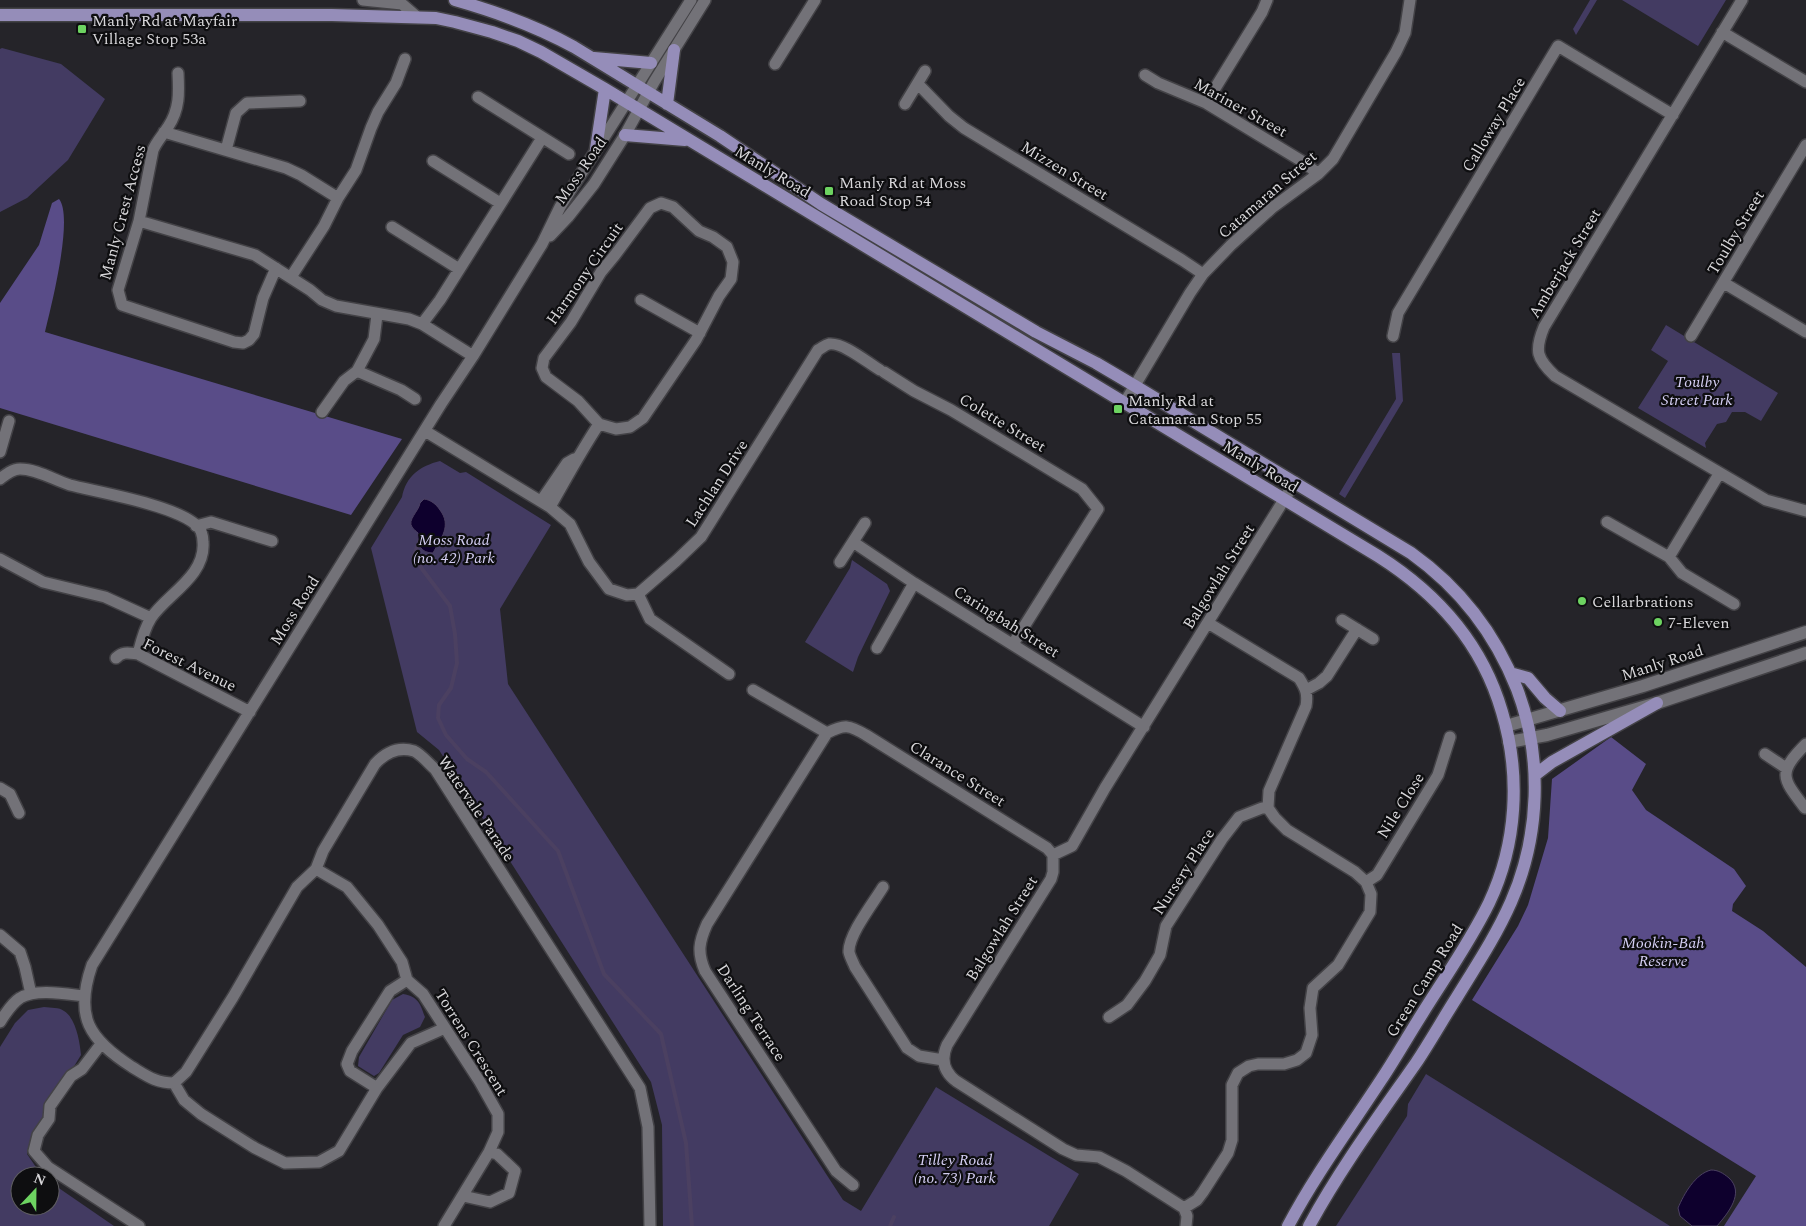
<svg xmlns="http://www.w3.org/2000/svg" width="1806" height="1226" viewBox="0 0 1806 1226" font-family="Spectral,serif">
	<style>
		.green { fill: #433b62 }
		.forest { fill: #594c88 }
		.water { fill: #0e002d; stroke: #4b4061 }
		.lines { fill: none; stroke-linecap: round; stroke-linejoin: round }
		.stream { stroke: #4b4061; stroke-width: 4 }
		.minor-casing { stroke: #434246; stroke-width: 14 }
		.secondary-casing { stroke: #434246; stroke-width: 15 }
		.primary-casing { stroke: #434246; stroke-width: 15 }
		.minor { stroke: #737278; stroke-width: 11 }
		.secondary { stroke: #737278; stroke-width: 12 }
		.primary { stroke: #958db9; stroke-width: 12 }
		.poi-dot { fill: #6dd361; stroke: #0e0e10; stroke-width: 2 }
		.labels { text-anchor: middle; stroke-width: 4.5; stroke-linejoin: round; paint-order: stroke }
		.poi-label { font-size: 16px; fill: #d8d7da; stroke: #0e0e10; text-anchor: start }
		.street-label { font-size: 16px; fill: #d8d7da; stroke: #0e0e10 }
		.park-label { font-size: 16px; font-style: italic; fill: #d4cef3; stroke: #0e0e10 }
	</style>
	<rect width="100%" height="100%" fill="#252429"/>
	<path class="green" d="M 1590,0 L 1597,0 L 1576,35 L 1573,29 Z
		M 1622,0 L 1726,0 L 1698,46 Z
		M 2,48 L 61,64 L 105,99 L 68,160 L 27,198 L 0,212 L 0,49 Z
		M 1666,325 L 1778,393 L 1761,421 L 1745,412 L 1732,412 L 1726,422 L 1717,424 L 1705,443 L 1706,448 L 1638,408 L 1668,361 L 1651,350 Z
		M 1392,353 L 1400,353 L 1403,401 L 1345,498 L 1339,494 L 1396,399 Z
		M 440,461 L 460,473 L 466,472 L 551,525 L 500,609 L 508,684 L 843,1200 L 861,1211 L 936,1087 L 1079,1174 L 1049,1226 L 663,1226 L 662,1125 L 651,1082 L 439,750 L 417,732 L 371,548 L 402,497 C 406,476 420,466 440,461 Z
		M 852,560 L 887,584 L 890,591 L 858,657 L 853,672 L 805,642 L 850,568 Z
		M 403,994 C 419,997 420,1004 425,1017 L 420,1027 L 403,1035 L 379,1073 L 374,1076 L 358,1066 L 359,1057 L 392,1000 Z
		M 44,1007 C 51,1008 59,1007 64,1011 C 76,1018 80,1043 81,1055 L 33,1133 L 27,1154 L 42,1176 L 20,1176 L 20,1206 L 50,1206 L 50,1182 L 114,1226 L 0,1226 L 0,1047 L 15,1023 L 28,1010 Z
		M 1426,1074 L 1670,1226 L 1336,1226 L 1407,1116 L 1408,1104 Z"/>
	<path class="forest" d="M 59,199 C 74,217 51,307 45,332 L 402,439 L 351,515 L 0,408 L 0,303 L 39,245 L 52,203 Z
		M 1611,737 L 1646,764 L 1632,790 L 1646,810 L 1734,869 L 1746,886 L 1733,904 L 1732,911 L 1763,931 L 1806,967 L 1806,1226 L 1724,1226 L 1756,1176 L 1472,1000 L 1518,926 L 1528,905 L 1548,838 L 1552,779 Z"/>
	<path class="water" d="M 424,499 C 431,500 436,504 440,510 C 452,526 441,538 433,553 C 421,553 417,545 418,533 C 416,531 413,529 412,527 C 407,520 419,511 420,503 Z
		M 1711,1170 C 1718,1170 1723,1173 1729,1178 C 1745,1193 1728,1213 1717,1226 L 1692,1226 L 1680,1216 L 1678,1208 C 1684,1194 1695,1174 1711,1170 Z"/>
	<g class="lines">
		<path class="stream" d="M 420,540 L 413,557 L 450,606 L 455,634 L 457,663 L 451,688 L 439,705 L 438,718 L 446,735 L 467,759 L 486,772 L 558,851 L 604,974 L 661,1034 L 686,1143 L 692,1226
			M 890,1226 L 894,1217"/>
		<g class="minor-casing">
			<path id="minor" d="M 363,0 L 402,4 L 417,17
				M 1742,0 L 1544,327 C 1534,351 1537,359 1555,376 L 1766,500 L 1806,511
				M 1722,32 L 1806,82
				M 775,64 L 815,0
				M 178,73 C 179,92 180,109 168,127 C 163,135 157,141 153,150 L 139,221 L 118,290 L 122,305 L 234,342 L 243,343 L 249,340 L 254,334 L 263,298 L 276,268
				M 1145,75 L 1158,83 L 1206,103 L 1305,163 L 1318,174
				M 918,84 L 949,116 L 964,128 L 1182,260 L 1203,274
				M 478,97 L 569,154
				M 1206,103 L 1262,12 L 1267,0
				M 905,104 L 925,71
				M 164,132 L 286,168 L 301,175 L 338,198
				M 226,150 L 236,113 L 247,103 L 300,101
				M 433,161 L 500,203
				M 661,203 L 673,207 L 699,231 L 713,237 L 727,247 L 733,262 L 731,279 L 719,296 L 696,340 L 643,418 L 630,427 L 616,429 L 599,424 L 578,401 L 546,377 L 542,368 L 544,358 L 571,322 L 601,272 L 615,255 L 650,208 Z
				M 139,221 L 255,255 L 310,290 L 322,300 L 336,306 L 409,319 L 422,324 L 473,356
				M 392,227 L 459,269
				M 550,236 L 568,217 L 594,184 L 625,135 L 654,82 L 705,0
				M 291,277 L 324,226 L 338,198 L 356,170 L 371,128 L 378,112 L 396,83 L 405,59
				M 1724,283 L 1806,332
				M 641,300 L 700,333
				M 422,324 L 440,300 L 542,138
				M 1393,336 L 1398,313 L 1558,46 L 1673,115
				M 1691,336 L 1806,145
				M 357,371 L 401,390 L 415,399
				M 884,372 L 914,391 L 951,410 L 1082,489 L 1098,509 L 1013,644
				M 1125,402 L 1190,293 L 1203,274 L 1231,245 L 1273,207 L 1318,174 L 1333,159 L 1396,52 L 1405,33 L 1410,0
				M 322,412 L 344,381 L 357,371 L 374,339 L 377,315
				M 425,431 L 550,507 L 570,524 L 589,562 L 609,589 L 627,595 L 638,594 L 676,561 L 701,537 L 818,350 C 822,348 825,345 829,344 C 843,342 868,363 880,370
				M 0,452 L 9,421
				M 0,479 C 5,475 12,469 20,469 C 37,469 54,480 70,485 C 96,492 189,507 201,531 C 202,534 203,539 203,542 C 206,576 166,595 151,618 C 144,629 141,642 138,654
				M 541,501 L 567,463 L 574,459
				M 550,507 C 566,479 581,451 599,424
				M 1607,522 L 1669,557 L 1682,573 L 1734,604
				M 196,526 L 211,522 L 272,541
				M 853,542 L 914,583 L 1144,727
				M 1669,557 L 1719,474
				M 0,559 L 43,582 L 105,597 L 151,618
				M 840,562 L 865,523
				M 638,594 L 650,619 L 729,674
				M 1342,620 L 1373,639
				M 877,648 L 914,583
				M 116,658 C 123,651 129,653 138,654 L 250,712
				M 753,690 L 827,733
				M 1306,690 L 1319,683 L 1327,676 L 1357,629
				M 1765,754 L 1786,768
				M 0,788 L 10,794 L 19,813
				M 1805,808 C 1782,778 1777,773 1806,744
				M 316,869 L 347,887 L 378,925 L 402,962 L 407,980 L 423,994 L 480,1082 L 498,1114 L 498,1132 L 489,1152 L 444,1226
				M 1366,882 L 1377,875 L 1438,775 L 1450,737
				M 883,887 C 874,902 848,935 849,952 C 850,957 853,962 855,967 L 907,1048 L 919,1056 L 943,1060
				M 0,935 L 20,952 L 25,967 L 31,994
				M 1109,1017 L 1127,1005 L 1145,981 L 1160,955 L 1166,926 L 1222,839 L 1239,817 L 1262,808 L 1268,808
				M 0,1022 C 5,1014 12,1003 20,998 C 35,988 67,994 84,996
				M 101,1044 L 82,1069 L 71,1076 L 50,1106 L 49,1119 L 38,1135 L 34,1151 L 48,1167 L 139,1226
				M 174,1083 L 184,1100 L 201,1114 L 255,1148 L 285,1163 L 319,1162 L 339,1151 L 377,1088 L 411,1043 L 445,1028
				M 377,1088 L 350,1071 L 347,1064 L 352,1051 L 390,991 L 407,980
				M 853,1185 L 836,1171 L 705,971 C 697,952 699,942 707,924 L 827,733 C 845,724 849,725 866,735 L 1047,848 L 1053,855
				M 463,1196 L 490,1202 L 509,1193 L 515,1171 L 497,1154 L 489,1152
				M 1184,1208 L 1197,1200 L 1203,1192 L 1228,1153 L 1232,1140 L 1232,1085 L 1238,1073 L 1249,1066 L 1258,1064 L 1284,1064 L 1297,1060 L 1306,1053 L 1312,1035 L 1310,1008 L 1313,988 L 1338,965 L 1370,912 L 1371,894 L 1366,882 L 1355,872 L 1287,830 L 1275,818 L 1268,808 L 1269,791 L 1306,706 C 1308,694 1306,689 1299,678 L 1208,623
				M 650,1226 L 648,1127 L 640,1088 L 435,769 C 429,764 421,754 414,751 C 398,746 385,753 375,764 L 323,851 L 316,869 L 297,887 L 233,997 L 186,1072 L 174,1083 C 156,1083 147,1076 132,1067 C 89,1039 74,1017 92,965 L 441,404 L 473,356 L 542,244 L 560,207 L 691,0
				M 1186,1226 L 1187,1216 L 1184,1208 L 1126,1171 L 1099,1157 L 1076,1155 L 1063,1149 L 956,1081 C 943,1071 941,1059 947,1045 L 1051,879 L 1053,872 L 1053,855 L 1072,846 L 1105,788 L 1295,482"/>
		</g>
		<g class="secondary-casing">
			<path id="secondary" d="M 1506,726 L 1643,686 L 1806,632
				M 1509,742 L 1547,735 L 1657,703 L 1806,653"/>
		</g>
		<g class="primary-casing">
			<path id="primary" d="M 455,0 C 497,12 536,26 574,47 L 720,136 L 821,204 L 1036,332 L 1096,363 L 1135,386 L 1411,553 C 1460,588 1495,633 1517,689 C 1543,757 1540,836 1511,902 C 1496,936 1476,966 1457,997 C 1443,1019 1430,1042 1416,1063 C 1379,1116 1340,1169 1309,1226
				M 0,15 L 332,15 L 436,18 L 455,22 L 492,32 L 518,41 L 541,52 L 605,89 L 1378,556 C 1438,594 1482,643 1502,712 C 1521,775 1517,844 1489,903 C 1470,942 1445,977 1422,1014 C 1408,1036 1395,1059 1381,1080 C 1349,1129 1315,1175 1288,1226
				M 594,58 L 651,63
				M 667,104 L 674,50
				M 625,135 L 685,140
				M 596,149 L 605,89
				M 1510,673 L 1528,678 L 1545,698 L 1560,711
				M 1535,775 L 1552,762 L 1657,703"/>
		</g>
		<use href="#minor" class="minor"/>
		<use href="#secondary" class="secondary"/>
		<use href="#primary" class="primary"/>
	</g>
	<g class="poi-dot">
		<rect x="77" y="24" width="10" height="10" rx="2.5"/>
		<rect x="824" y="186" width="10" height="10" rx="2.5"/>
		<rect x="1113" y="404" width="10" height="10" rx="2.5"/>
		<circle cx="1582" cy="601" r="5"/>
		<circle cx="1658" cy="622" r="5"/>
	</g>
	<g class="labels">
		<g class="poi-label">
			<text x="92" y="26">Manly Rd at Mayfair<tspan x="92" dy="18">Village Stop 53a</tspan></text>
			<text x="839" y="188">Manly Rd at Moss<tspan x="839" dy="18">Road Stop 54</tspan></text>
			<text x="1128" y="406">Manly Rd at<tspan x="1128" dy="18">Catamaran Stop 55</tspan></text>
			<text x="1592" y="607">Cellarbrations</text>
			<text x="1668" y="628">7-Eleven</text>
		</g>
		<g class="street-label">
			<text transform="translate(1241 107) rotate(29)" y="6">Mariner Street</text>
			<text transform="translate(1493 124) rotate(-59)" y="6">Calloway Place</text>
			<text transform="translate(580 170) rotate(-55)" y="6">Moss Road</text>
			<text transform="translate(1065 170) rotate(31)" y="6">Mizzen Street</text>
			<text transform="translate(773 171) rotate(31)" y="6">Manly Road</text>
			<text transform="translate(1267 194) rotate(-41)" y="6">Catamaran Street</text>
			<text transform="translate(122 212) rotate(-75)" y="6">Manly Crest Access</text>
			<text transform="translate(1735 232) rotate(-59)" y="6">Toulby Street</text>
			<text transform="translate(1564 263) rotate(-59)" y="6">Amberjack Street</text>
			<text transform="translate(584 273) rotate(-55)" y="6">Harmony Circuit</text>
			<text transform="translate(1003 422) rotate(31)" y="6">Colette Street</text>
			<text transform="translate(1261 466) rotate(31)" y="6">Manly Road</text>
			<text transform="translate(716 483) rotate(-57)" y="6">Lachlan Drive</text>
			<text transform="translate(1218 576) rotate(-58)" y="6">Balgowlah Street</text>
			<text transform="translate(294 610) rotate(-58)" y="6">Moss Road</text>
			<text transform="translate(1007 621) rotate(32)" y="6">Caringbah Street</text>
			<text transform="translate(1662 662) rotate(-18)" y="6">Manly Road</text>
			<text transform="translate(190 664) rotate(26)" y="6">Forest Avenue</text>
			<text transform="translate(958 773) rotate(32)" y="6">Clarance Street</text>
			<text transform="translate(1400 805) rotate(-58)" y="6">Nile Close</text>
			<text transform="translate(477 808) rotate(56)" y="6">Watervale Parade</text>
			<text transform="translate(1183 871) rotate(-57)" y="6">Nursery Place</text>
			<text transform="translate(1001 928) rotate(-58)" y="6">Balgowlah Street</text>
			<text transform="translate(1424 980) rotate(-58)" y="6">Green Camp Road</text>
			<text transform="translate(752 1012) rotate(57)" y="6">Darling Terrace</text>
			<text transform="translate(472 1042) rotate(58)" y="6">Torrens Crescent</text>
		</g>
		<g class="park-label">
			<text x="1697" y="387">Toulby<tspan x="1697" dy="18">Street Park</tspan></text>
			<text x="454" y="545">Moss Road<tspan x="454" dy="18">(no. 42) Park</tspan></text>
			<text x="1663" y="948">Mookin-Bah<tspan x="1663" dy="18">Reserve</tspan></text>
			<text x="955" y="1165">Tilley Road<tspan x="955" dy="18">(no. 73) Park</tspan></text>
		</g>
	</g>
	<g transform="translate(35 1191) rotate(22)"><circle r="24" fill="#0e0e10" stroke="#5f5e61"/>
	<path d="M0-4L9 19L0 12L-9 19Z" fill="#6dd361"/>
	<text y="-8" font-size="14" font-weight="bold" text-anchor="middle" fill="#d8d7da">N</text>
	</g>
</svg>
